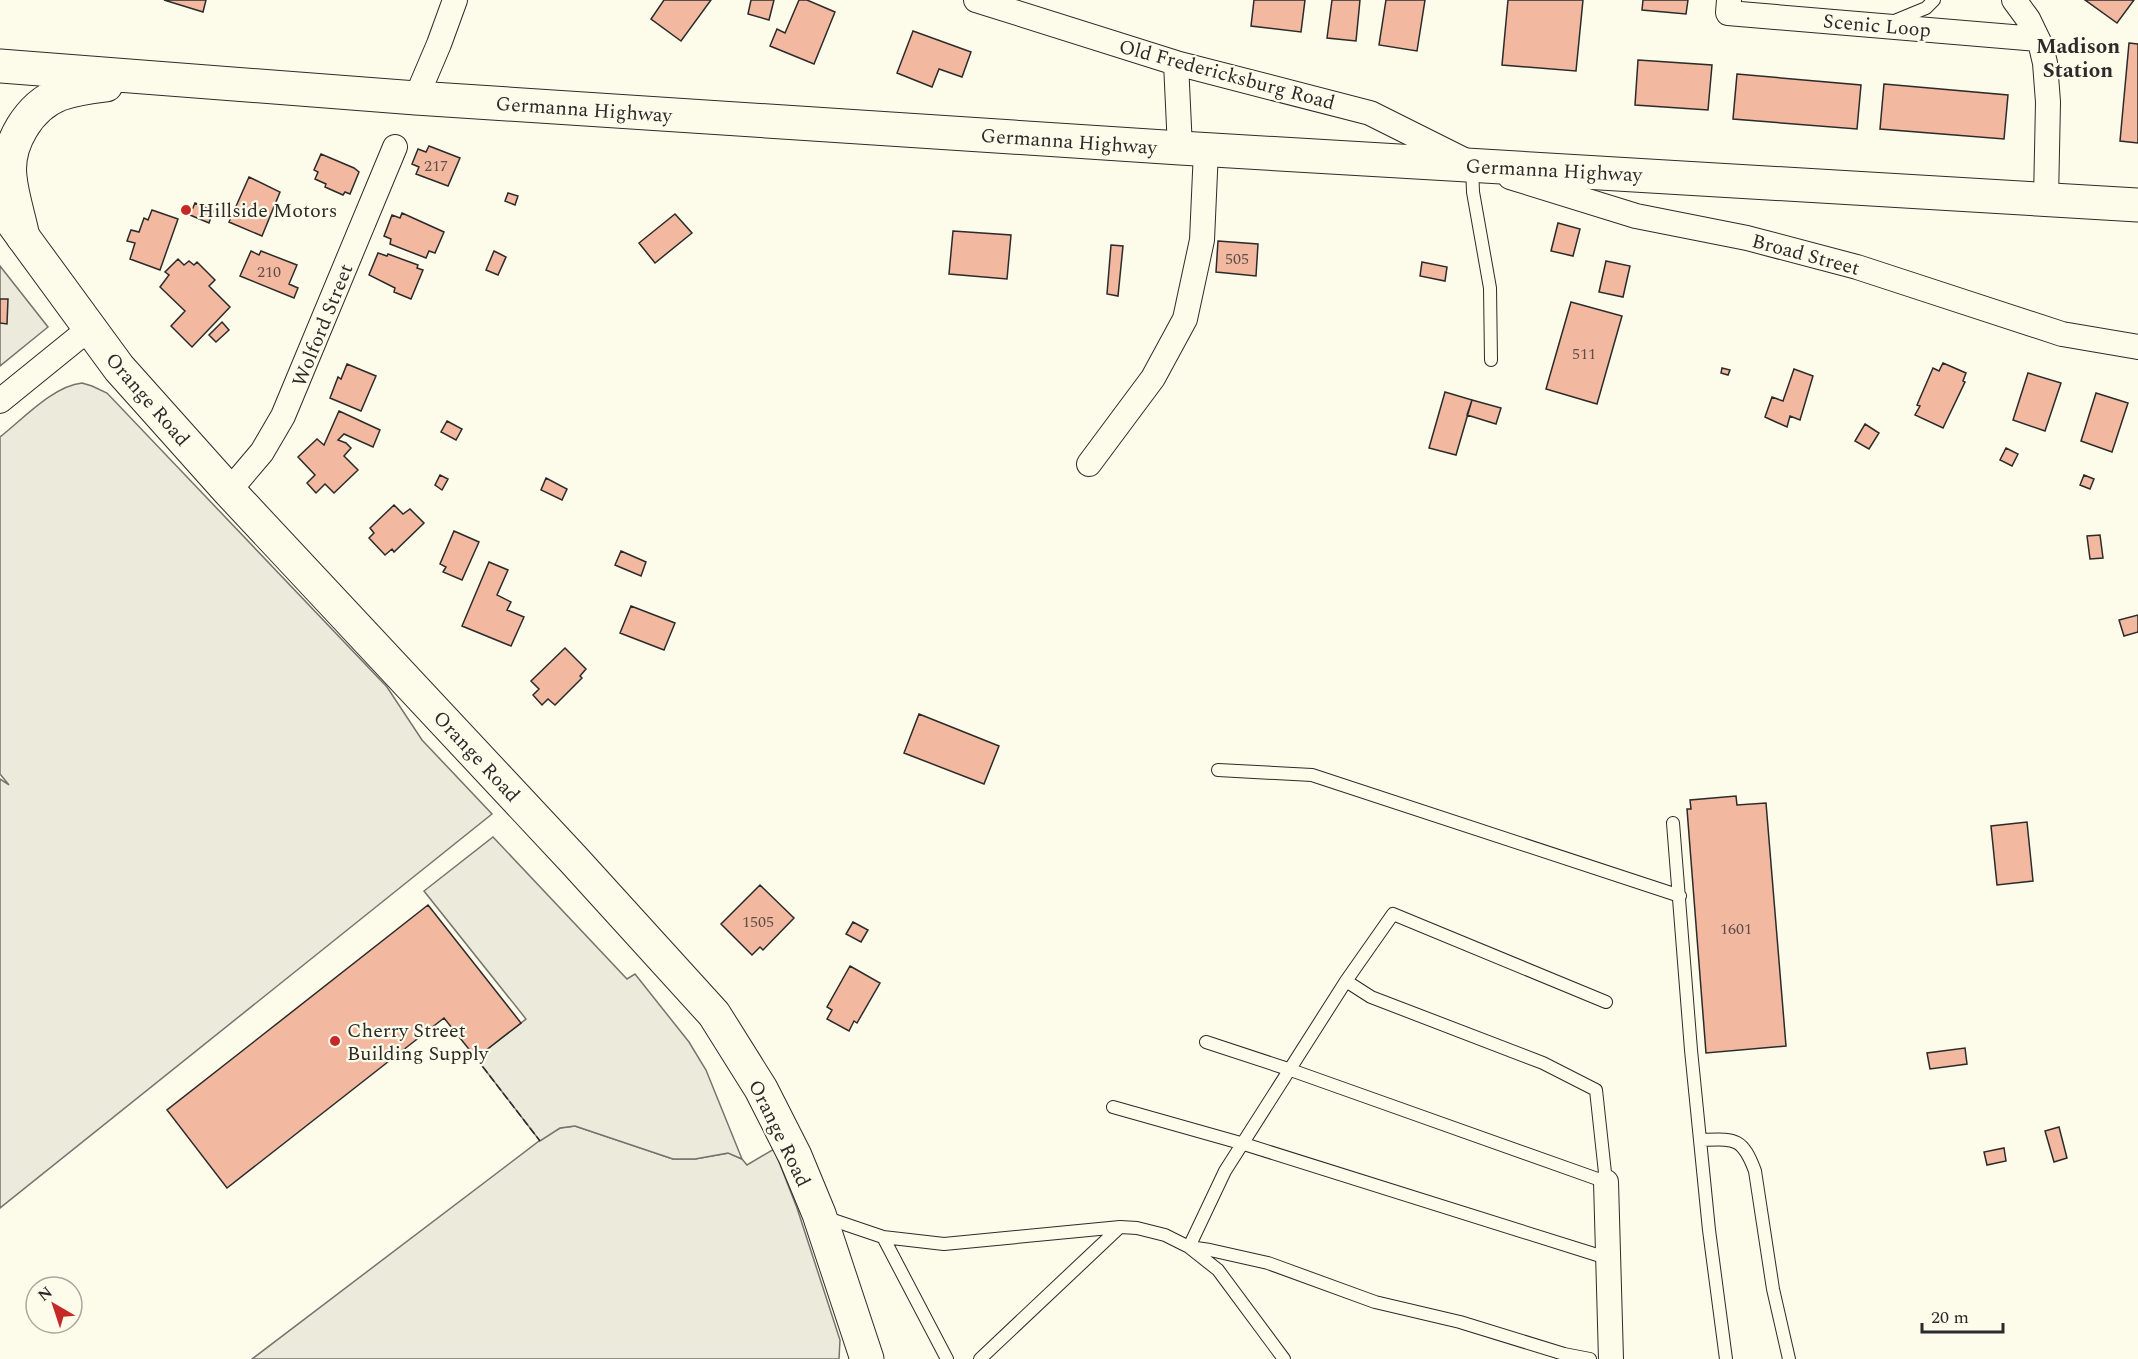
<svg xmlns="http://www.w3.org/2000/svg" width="2138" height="1359" viewBox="0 0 2138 1359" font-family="Spectral,serif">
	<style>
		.green { fill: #ecebdb; stroke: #74746e; stroke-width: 1.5 }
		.parking { fill: #eceadb; stroke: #74746e; stroke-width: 1.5 }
		.building { fill: #f2b8a0; stroke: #2b2b2b; stroke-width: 1.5 }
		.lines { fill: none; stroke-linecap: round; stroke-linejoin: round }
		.service-casing { stroke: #2b2b2b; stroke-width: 14 }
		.minor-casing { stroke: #2b2b2b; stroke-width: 26 }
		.secondary-casing { stroke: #2b2b2b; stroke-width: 35 }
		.primary-casing { stroke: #2b2b2b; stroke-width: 35 }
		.service { stroke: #fdfbea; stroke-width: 12 }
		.minor { stroke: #fdfbea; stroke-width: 24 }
		.secondary { stroke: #fdfbea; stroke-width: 33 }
		.primary { stroke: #fdfbea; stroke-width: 33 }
		.fence { stroke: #2b2b2b; stroke-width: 1.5; stroke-dasharray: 8 3; stroke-linecap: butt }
		.poi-dot { fill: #c62828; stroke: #fdfbea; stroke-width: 2 }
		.labels { text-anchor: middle; stroke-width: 4.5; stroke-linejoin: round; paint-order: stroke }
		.number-label { font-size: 16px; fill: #5d4e48 }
		.street-label { font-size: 20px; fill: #2b2b2b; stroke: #fdfbea }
		.poi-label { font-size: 20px; fill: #2b2b2b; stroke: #fdfbea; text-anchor: start }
		.neighbourhood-label { font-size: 21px; font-weight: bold; fill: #2b2b2b; stroke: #fdfbea }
	</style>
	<rect width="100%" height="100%" fill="#fdfbea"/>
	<path class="green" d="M 82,383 L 92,386 L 107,393 L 387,687 L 422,740 L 492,814 L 0,1208 L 0,779 L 9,785 L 0,774 L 0,437 C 23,419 53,386 82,383 Z
		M 575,1126 L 673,1159 L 695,1159 L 729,1153 L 742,1159 L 747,1165 L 774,1149 L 797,1208 L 840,1340 L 839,1359 L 252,1359 L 547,1135 L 560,1128 Z"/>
	<path class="parking" d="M 0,266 L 48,327 L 0,366 Z
		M 493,837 L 627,979 L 635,974 L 689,1042 L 706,1070 L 742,1159 L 728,1153 L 695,1159 L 673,1159 L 575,1126 L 560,1128 L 540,1141 L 476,1058 L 526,1019 L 424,891 Z"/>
	<path class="building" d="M 164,0 L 206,0 L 203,12 Z
		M 664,0 L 711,0 L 681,41 L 651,19 Z
		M 751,0 L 774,0 L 769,20 L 748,14 Z
		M 799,0 L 807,0 L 835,12 L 814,64 L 770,46 L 777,29 L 785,33 Z
		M 1254,0 L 1305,0 L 1301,32 L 1251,26 Z
		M 1332,0 L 1360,0 L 1356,41 L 1327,38 Z
		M 1386,0 L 1425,0 L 1417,51 L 1379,45 Z
		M 1508,0 L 1583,0 L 1576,71 L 1502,65 Z
		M 1643,0 L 1688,0 L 1686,14 L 1642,10 Z
		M 2085,0 L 2134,0 L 2117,23 Z
		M 913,31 L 971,52 L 962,77 L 939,69 L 932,87 L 897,73 Z
		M 2129,43 L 2138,44 L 2138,143 L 2120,141 Z
		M 1638,60 L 1712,65 L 1708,110 L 1635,105 Z
		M 1737,74 L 1861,85 L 1857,129 L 1733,119 Z
		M 1884,84 L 2008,95 L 2004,139 L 1880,129 Z
		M 429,146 L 460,158 L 448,186 L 416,174 L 419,167 L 412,164 L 418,149 L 426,152 Z
		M 321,154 L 354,168 L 359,172 L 350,194 L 345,192 L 343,195 L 325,187 L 326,184 L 315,179 L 318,172 L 314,170 Z
		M 249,177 L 280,192 L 262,236 L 229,222 Z
		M 508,193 L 518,196 L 515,205 L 505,201 Z
		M 195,203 L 213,211 L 209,223 L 190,215 Z
		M 152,210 L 178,219 L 160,270 L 130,259 L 135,243 L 127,241 L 131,230 L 139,232 L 144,218 L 148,220 Z
		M 402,213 L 444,232 L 435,253 L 429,251 L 426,258 L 390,244 L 391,239 L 384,236 L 392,215 L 400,218 Z
		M 675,214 L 692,233 L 655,263 L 639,243 Z
		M 1558,223 L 1580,229 L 1573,256 L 1551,251 Z
		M 953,231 L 1011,235 L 1007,279 L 949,274 Z
		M 1218,241 L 1258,244 L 1256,276 L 1216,272 Z
		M 1111,245 L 1123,246 L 1118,296 L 1107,294 Z
		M 251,251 L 259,255 L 261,251 L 297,265 L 289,284 L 298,288 L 294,298 L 240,276 Z
		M 494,251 L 506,257 L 498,275 L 486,270 Z
		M 378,253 L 387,256 L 388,254 L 418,265 L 417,268 L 423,270 L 411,299 L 394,292 L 395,288 L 369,275 Z
		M 178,259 L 184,265 L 189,261 L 194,265 L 197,262 L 215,280 L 209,286 L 230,307 L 192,347 L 171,326 L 185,311 L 160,287 L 169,275 L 165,272 Z
		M 1606,261 L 1630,266 L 1623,297 L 1599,292 Z
		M 1422,262 L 1447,267 L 1445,281 L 1420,276 Z
		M 0,299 L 8,299 L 7,324 L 0,323 Z
		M 1571,302 L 1622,316 L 1597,404 L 1546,389 Z
		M 222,322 L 229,330 L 216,342 L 209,335 Z
		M 1943,363 L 1966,373 L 1963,381 L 1965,382 L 1943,428 L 1915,415 L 1920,406 L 1917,405 L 1933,368 L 1939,371 Z
		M 347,364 L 376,376 L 361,411 L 330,398 L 338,377 L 341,379 Z
		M 1722,368 L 1730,370 L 1728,375 L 1721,373 Z
		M 1794,369 L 1813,376 L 1800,420 L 1790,416 L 1787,427 L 1765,417 L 1772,397 L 1783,401 Z
		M 2028,373 L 2061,383 L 2045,431 L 2013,420 Z
		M 1445,392 L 1472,400 L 1456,455 L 1429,448 Z
		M 2096,393 L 2128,403 L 2112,452 L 2081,441 Z
		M 1472,400 L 1501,408 L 1496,424 L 1467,415 Z
		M 339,411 L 380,430 L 373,447 L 344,434 L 338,440 L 346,443 L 351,448 L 344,456 L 358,470 L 334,493 L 325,484 L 316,493 L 307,483 L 315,475 L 298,457 L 317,439 L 324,445 Z
		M 447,421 L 462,429 L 456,440 L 441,432 Z
		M 1865,424 L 1879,433 L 1869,449 L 1855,441 Z
		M 2006,448 L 2018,454 L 2012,466 L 2000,460 Z
		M 440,475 L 448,479 L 442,490 L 435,485 Z
		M 2084,475 L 2094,479 L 2090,489 L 2080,485 Z
		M 546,478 L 567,489 L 562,500 L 541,490 Z
		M 394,505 L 403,514 L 410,509 L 424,523 L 394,552 L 392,549 L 385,555 L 369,538 L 374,533 L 370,528 Z
		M 454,531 L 479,542 L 462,580 L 443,572 L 446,567 L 440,564 Z
		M 2100,535 L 2103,558 L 2090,559 L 2087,536 Z
		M 621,551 L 646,562 L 641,576 L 615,565 Z
		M 489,562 L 508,570 L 497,595 L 511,602 L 507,610 L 524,617 L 511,646 L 462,626 Z
		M 631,606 L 675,623 L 664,650 L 620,633 Z
		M 2138,615 L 2138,632 L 2124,636 L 2119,620 Z
		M 565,648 L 586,669 L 580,676 L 582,678 L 555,705 L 548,699 L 542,705 L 533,695 L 539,689 L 531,681 Z
		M 919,714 L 999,746 L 984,784 L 904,753 Z
		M 1736,796 L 1737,805 L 1766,803 L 1786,1046 L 1706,1053 L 1687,809 L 1691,809 L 1690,800 Z
		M 2027,822 L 2033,881 L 1997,885 L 1991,826 Z
		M 760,885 L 794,918 L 763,950 L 760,947 L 752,955 L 721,924 Z
		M 428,905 L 521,1023 L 476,1058 L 444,1018 L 227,1188 L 167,1110 Z
		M 853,922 L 868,930 L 861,942 L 846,934 Z
		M 850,966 L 880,983 L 857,1023 L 854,1021 L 849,1031 L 827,1019 L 832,1010 L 827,1007 Z
		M 1965,1048 L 1967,1064 L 1930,1069 L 1927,1053 Z
		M 2059,1127 L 2067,1158 L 2054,1162 L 2045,1131 Z
		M 2004,1148 L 2006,1161 L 1987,1165 L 1984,1152 Z"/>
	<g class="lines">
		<g class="service-casing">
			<path id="service" d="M 1892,22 L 1926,8 L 1934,0
				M 1472,166 L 1473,192 L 1490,288 L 1491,360
				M 1218,770 L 1312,775 L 1680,896
				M 1673,823 L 1691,1050 L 1709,1230 L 1726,1359
				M 1206,1042 L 1288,1069 L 1606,1182 L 1596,1090 L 1543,1063 L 1371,997 L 1346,981
				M 1113,1107 L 1244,1144 L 1610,1259
				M 1700,1140 C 1734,1139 1742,1136 1755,1171 L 1773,1289 L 1789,1359
				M 827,1218 L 883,1237 L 944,1244 L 1120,1227 L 1137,1228 L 1165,1235 L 1189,1247 L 1210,1250 L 1268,1263 L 1375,1302 L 1460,1322 L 1564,1354 L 1590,1359
				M 883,1237 L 947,1359
				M 980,1359 L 1120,1227
				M 1284,1359 L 1218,1270 L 1189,1247 L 1225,1171 L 1346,981 L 1393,914 L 1606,1002"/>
		</g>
		<g class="minor-casing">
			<path id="minor" d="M 976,0 L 1176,63 L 1370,113 L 1466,161
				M 1729,0 L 1728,13 L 2037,39
				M 2014,0 L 2028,19 L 2041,46 L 2045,63 L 2048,102 L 2046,199
				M 1176,63 L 1180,148
				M 416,98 L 439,44 L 455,0
				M 1510,177 L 1636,216 L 1747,238 L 1857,267 L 2062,334 L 2138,347
				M 0,401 L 90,328
				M 1089,464 L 1153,378 L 1185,319 L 1202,240 L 1206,150
				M 229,491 L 262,452 L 283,416 L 395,147
				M 1606,1182 L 1611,1359"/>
		</g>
		<g class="secondary-casing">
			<path id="secondary" d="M 7,215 L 119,368 L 229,491 L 573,859 L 714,1014 L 761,1089 L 795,1156 L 819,1214 L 867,1359"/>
		</g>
		<g class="primary-casing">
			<path id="primary" d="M 0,66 L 416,98 L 1180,148 L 2138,205
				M 23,237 C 19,217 12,197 10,177 C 6,144 29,106 60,94 C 75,89 90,87 106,85"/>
		</g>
		<use href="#service" class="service"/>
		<use href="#minor" class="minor"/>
		<use href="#secondary" class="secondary"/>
		<use href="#primary" class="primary"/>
		<path class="fence" d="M 476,1058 L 540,1141"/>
	</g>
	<g class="poi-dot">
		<circle cx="186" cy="210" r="6"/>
		<circle cx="335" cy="1041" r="6"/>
	</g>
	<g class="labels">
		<g class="number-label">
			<text x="436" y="171">217</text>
			<text x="1237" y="264">505</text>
			<text x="269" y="277">210</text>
			<text x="1584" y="359">511</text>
			<text x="758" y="927">1505</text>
			<text x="1736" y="934">1601</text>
		</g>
		<g class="street-label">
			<text transform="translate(1877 25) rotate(5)" y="7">Scenic Loop</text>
			<text transform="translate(1227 74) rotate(15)" y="7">Old Fredericksburg Road</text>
			<text transform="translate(584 109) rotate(4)" y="7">Germanna Highway</text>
			<text transform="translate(1069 141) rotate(4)" y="7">Germanna Highway</text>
			<text transform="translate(1554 170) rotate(3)" y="7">Germanna Highway</text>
			<text transform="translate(1806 254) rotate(15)" y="7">Broad Street</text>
			<text transform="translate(322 325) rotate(-68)" y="7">Wolford Street</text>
			<text transform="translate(148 399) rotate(49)" y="7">Orange Road</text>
			<text transform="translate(477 756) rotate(47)" y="7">Orange Road</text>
			<text transform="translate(780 1133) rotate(64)" y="7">Orange Road</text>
		</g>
		<g class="poi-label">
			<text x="198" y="217">Hillside Motors</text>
			<text x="347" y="1037">Cherry Street<tspan x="347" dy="23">Building Supply</tspan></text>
		</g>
		<g class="neighbourhood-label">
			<text x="2078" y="53">Madison<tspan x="2078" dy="24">Station</tspan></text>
		</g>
	</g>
	<g transform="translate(54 1305) rotate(321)"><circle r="28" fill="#fdfbea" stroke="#a9a89e" stroke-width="1.5"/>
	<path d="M0-4.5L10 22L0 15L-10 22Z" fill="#c62828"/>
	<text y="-9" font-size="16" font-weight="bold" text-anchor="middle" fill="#2b2b2b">N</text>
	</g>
	<path d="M1922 1323v9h81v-9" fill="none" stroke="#2b2b2b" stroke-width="3"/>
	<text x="1931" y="1323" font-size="18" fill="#2b2b2b" stroke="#fdfbea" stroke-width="4.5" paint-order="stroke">20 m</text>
</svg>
